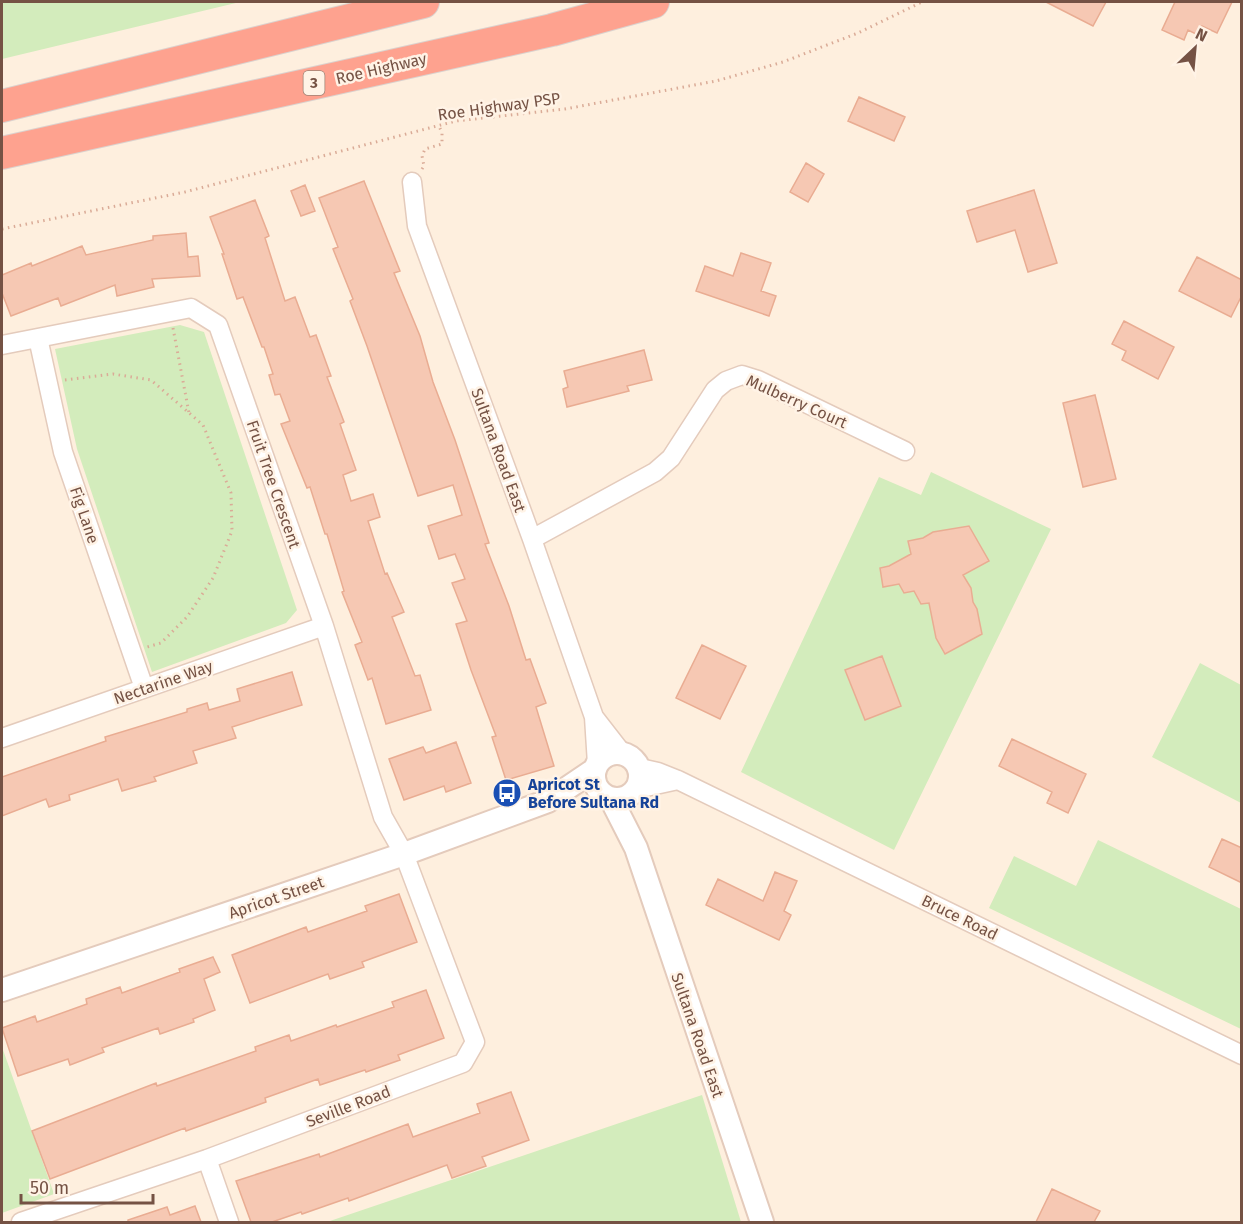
<svg xmlns="http://www.w3.org/2000/svg" width="1243" height="1224" viewBox="0 0 1243 1224" font-family="'Fira Sans',sans-serif">
	<style>
		.green { fill: #d3ecbc }
		.building { fill: #f6c8b3; stroke: #e9ac92; stroke-width: 1.5 }
		.lines { fill: none; stroke-linecap: round; stroke-linejoin: round }
		.minor-casing { stroke: #e4cbbc; stroke-width: 21 }
		.tertiary-casing { stroke: #e4cbbc; stroke-width: 26 }
		.motorway-casing { stroke: #dbd2ce; stroke-width: 34 }
		.path { stroke: #daab97; stroke-width: 3; stroke-dasharray: 1.5 4.5; stroke-linecap: butt }
		.minor { stroke: #fff; stroke-width: 18 }
		.tertiary { stroke: #fff; stroke-width: 22 }
		.motorway { stroke: #fea28f; stroke-width: 32 }
		.labels { text-anchor: middle; stroke-width: 5; stroke-linejoin: round; paint-order: stroke }
		.shield { fill: #fff3e6; stroke: #9e8275; stroke-width: 1.5 }
		.shield-label { font-size: 15px; font-weight: bold; fill: #755244 }
		.street-label { font-size: 16px; fill: #755244; stroke: #fff3e6 }
		.transit-label { font-size: 16px; font-weight: bold; fill: #164399; stroke: #fff3e6; text-anchor: start }
	</style>
	<rect width="100%" height="100%" fill="#feefde"/>
	<path class="green" d="M 2,2 L 240,2 L 2,59 Z
		M 180,325 L 204,332 L 297,610 L 286,623 L 152,672 L 77,449 L 55,349 Z
		M 931,472 L 1051,529 L 894,850 L 741,772 L 879,477 L 921,495 Z
		M 1200,663 L 1241,685 L 1241,803 L 1152,757 Z
		M 1098,840 L 1241,909 L 1241,1029 L 989,908 L 1014,856 L 1076,886 Z
		M 2,1047 L 54,1194 L 2,1213 Z
		M 702,1095 L 741,1222 L 327,1222 Z"/>
	<path class="building" d="M 1046,2 L 1106,2 L 1093,26 Z
		M 1175,2 L 1232,2 L 1217,33 L 1202,26 L 1198,35 L 1188,30 L 1184,40 L 1162,30 Z
		M 859,97 L 905,117 L 894,141 L 848,121 Z
		M 806,163 L 824,174 L 808,202 L 790,192 Z
		M 364,181 L 400,271 L 394,273 L 420,336 L 433,382 L 455,440 L 489,543 L 485,544 L 509,606 L 526,660 L 530,659 L 546,703 L 536,707 L 554,766 L 506,780 L 492,737 L 496,736 L 471,670 L 456,624 L 467,621 L 452,583 L 465,579 L 455,554 L 439,559 L 428,526 L 462,515 L 453,485 L 418,496 L 367,346 L 350,301 L 353,299 L 333,249 L 338,247 L 319,198 Z
		M 305,185 L 315,211 L 301,216 L 291,191 Z
		M 1034,190 L 1057,263 L 1028,272 L 1015,230 L 977,242 L 967,211 Z
		M 255,200 L 269,236 L 265,238 L 285,301 L 295,297 L 310,337 L 316,335 L 331,376 L 327,377 L 344,422 L 340,424 L 356,470 L 343,475 L 351,501 L 373,494 L 380,517 L 368,521 L 385,574 L 387,573 L 404,612 L 392,617 L 415,676 L 420,675 L 431,710 L 386,724 L 372,678 L 368,680 L 355,645 L 362,642 L 342,592 L 344,591 L 327,534 L 325,534 L 310,487 L 307,488 L 281,424 L 290,421 L 280,394 L 275,395 L 269,375 L 273,374 L 264,347 L 262,347 L 243,297 L 237,299 L 222,254 L 224,254 L 210,217 Z
		M 186,233 L 188,257 L 198,256 L 200,276 L 152,279 L 154,287 L 117,296 L 115,285 L 61,306 L 58,298 L 11,316 L 2,293 L 2,275 L 31,263 L 32,266 L 82,246 L 86,255 L 153,240 L 153,236 Z
		M 741,253 L 771,263 L 761,291 L 776,296 L 769,316 L 696,291 L 705,266 L 733,276 Z
		M 1197,257 L 1242,280 L 1242,295 L 1231,317 L 1179,291 Z
		M 1124,321 L 1174,347 L 1158,379 L 1122,360 L 1126,351 L 1112,344 Z
		M 644,350 L 652,380 L 627,386 L 629,391 L 567,407 L 563,389 L 568,387 L 564,371 Z
		M 1095,395 L 1116,479 L 1083,487 L 1063,403 Z
		M 969,526 L 989,561 L 963,575 L 971,588 L 973,602 L 977,609 L 982,634 L 945,654 L 936,638 L 929,603 L 921,604 L 914,591 L 904,593 L 899,584 L 883,587 L 880,568 L 889,566 L 911,554 L 908,541 L 923,538 L 933,532 Z
		M 702,645 L 746,666 L 720,719 L 676,698 Z
		M 882,656 L 901,706 L 865,720 L 845,670 Z
		M 292,672 L 302,705 L 232,727 L 236,738 L 193,751 L 197,763 L 154,777 L 156,781 L 122,791 L 118,779 L 69,795 L 70,800 L 49,807 L 46,799 L 2,816 L 2,777 L 106,741 L 105,737 L 187,712 L 187,709 L 207,703 L 209,710 L 240,701 L 237,689 Z
		M 1012,739 L 1086,774 L 1068,813 L 1047,803 L 1052,792 L 999,766 Z
		M 456,742 L 471,783 L 446,792 L 444,786 L 404,800 L 389,759 L 423,747 L 426,753 Z
		M 1222,839 L 1242,848 L 1242,883 L 1209,867 Z
		M 775,872 L 797,881 L 784,911 L 791,915 L 779,940 L 706,905 L 718,879 L 763,901 Z
		M 399,894 L 417,942 L 362,962 L 364,967 L 330,979 L 328,974 L 250,1003 L 232,955 L 306,927 L 308,932 L 367,911 L 365,906 Z
		M 213,957 L 220,972 L 204,979 L 215,1010 L 193,1019 L 194,1022 L 160,1034 L 158,1028 L 102,1048 L 104,1052 L 70,1065 L 68,1059 L 18,1076 L 2,1028 L 35,1016 L 37,1022 L 87,1004 L 86,999 L 120,987 L 122,993 L 180,972 L 179,969 Z
		M 426,990 L 444,1038 L 398,1055 L 400,1060 L 366,1072 L 365,1070 L 320,1085 L 318,1079 L 265,1098 L 266,1102 L 186,1131 L 185,1128 L 50,1179 L 32,1131 L 156,1083 L 157,1086 L 256,1051 L 255,1047 L 289,1035 L 291,1041 L 336,1025 L 337,1027 L 394,1007 L 392,1002 Z
		M 511,1092 L 529,1140 L 482,1157 L 486,1166 L 452,1178 L 447,1165 L 349,1201 L 348,1198 L 302,1214 L 301,1212 L 272,1222 L 251,1222 L 236,1181 L 319,1154 L 320,1157 L 408,1124 L 413,1137 L 480,1113 L 477,1104 Z
		M 1052,1189 L 1100,1211 L 1094,1222 L 1036,1222 Z
		M 195,1206 L 201,1222 L 128,1222 L 128,1220 L 167,1207 L 170,1215 Z"/>
	<g class="lines">
		<g class="minor-casing">
			<path id="minor" d="M 412,182 L 417,226 L 532,539 L 594,717 L 597,764
				M 38,338 L 63,452 L 144,688
				M 2,345 L 191,308 L 218,325 L 324,626 L 383,817 L 404,854 L 475,1042 L 463,1063 L 207,1159 L 21,1222
				M 532,539 L 655,472 L 671,458 L 715,390 L 726,381 L 742,375 L 758,380 L 905,451
				M 594,717 L 622,753
				M 2,738 L 324,626
				M 640,768 L 658,772 L 678,780 L 1242,1055
				M 637,789 L 678,780
				M 207,1159 L 229,1222"/>
		</g>
		<g class="tertiary-casing">
			<path id="tertiary" d="M594 776a23 23 0 1 1 46 0a23 23 0 1 1-46 0Z
				M 611,799 L 636,848 L 762,1222
				M 2,990 L 404,854 L 548,801 L 594,770"/>
		</g>
		<g class="motorway-casing">
			<path id="motorway" d="M 2,106 L 423,2
				M 2,153 L 552,30 L 653,2"/>
		</g>
		<path class="path" d="M 422,169 L 424,166 L 422,156 L 425,149 L 442,144 L 442,133 L 439,126
			M 2,229 L 185,192 L 456,121 L 565,109 L 716,81 L 783,62 L 858,33 L 922,2
			M 173,328 L 189,413
			M 65,380 L 113,374 L 151,380 L 203,425 L 231,493 L 232,531 L 213,578 L 187,617 L 161,643 L 147,647"/>
		<use href="#minor" class="minor"/>
		<use href="#tertiary" class="tertiary"/>
		<use href="#motorway" class="motorway"/>
	</g>
	<defs>
		<g id="bus-disc" transform="scale(1.5)"><circle r="9.5" fill="#1a4fb4" stroke="#fff3e6"/><path d="M-5-6H5V4H4V6H2V4H-2V6H-4V4H-5ZM-3.5-4V0h7V-4ZM-3.5 1.2v1.5H-2V1.2ZM2 1.2v1.5H3.5V1.2Z" fill="#fff"/></g>
	</defs>
	<g fill-rule="evenodd">
		<use href="#bus-disc" x="507" y="793"/>
	</g>
	<g class="labels">
		<rect class="shield" x="303.5" y="71" width="21" height="24" rx="4.5"/>
		<g class="shield-label">
			<text x="314" y="88">3</text>
		</g>
		<g class="street-label">
			<text transform="translate(381 68) rotate(-13)" y="6">Roe Highway</text>
			<text transform="translate(499 106) rotate(-8)" y="6">Roe Highway PSP</text>
			<text transform="translate(797 401) rotate(24)" y="6">Mulberry Court</text>
			<text transform="translate(499 450) rotate(70)" y="6">Sultana Road East</text>
			<text transform="translate(274 484) rotate(71)" y="6">Fruit Tree Crescent</text>
			<text transform="translate(85 515) rotate(71)" y="6">Fig Lane</text>
			<text transform="translate(163 682) rotate(-19)" y="6">Nectarine Way</text>
			<text transform="translate(276 897) rotate(-19)" y="6">Apricot Street</text>
			<text transform="translate(960 917) rotate(26)" y="6">Bruce Road</text>
			<text transform="translate(698 1035) rotate(71)" y="6">Sultana Road East</text>
			<text transform="translate(348 1106) rotate(-21)" y="6">Seville Road</text>
		</g>
		<g class="transit-label">
			<text x="528" y="790">Apricot St<tspan x="528" dy="18">Before Sultana Rd</tspan></text>
		</g>
	</g>
	<rect width="1243" height="1224" fill="none" stroke="#755244" stroke-width="6"/>
	<g transform="translate(1195 48) rotate(26)" stroke="#fff3e6" stroke-width="4.5" paint-order="stroke">
	<path d="M0-4.5L10 22L0 15L-10 22Z" fill="#755244"/>
	<text y="-9" font-size="16" font-weight="bold" text-anchor="middle" fill="#755244">N</text>
	</g>
	<path d="M21 1194v9h132v-9" fill="none" stroke="#755244" stroke-width="3"/>
	<text x="30" y="1194" font-size="18" fill="#755244" stroke="#fff3e6" stroke-width="4.5" paint-order="stroke">50 m</text>
</svg>
